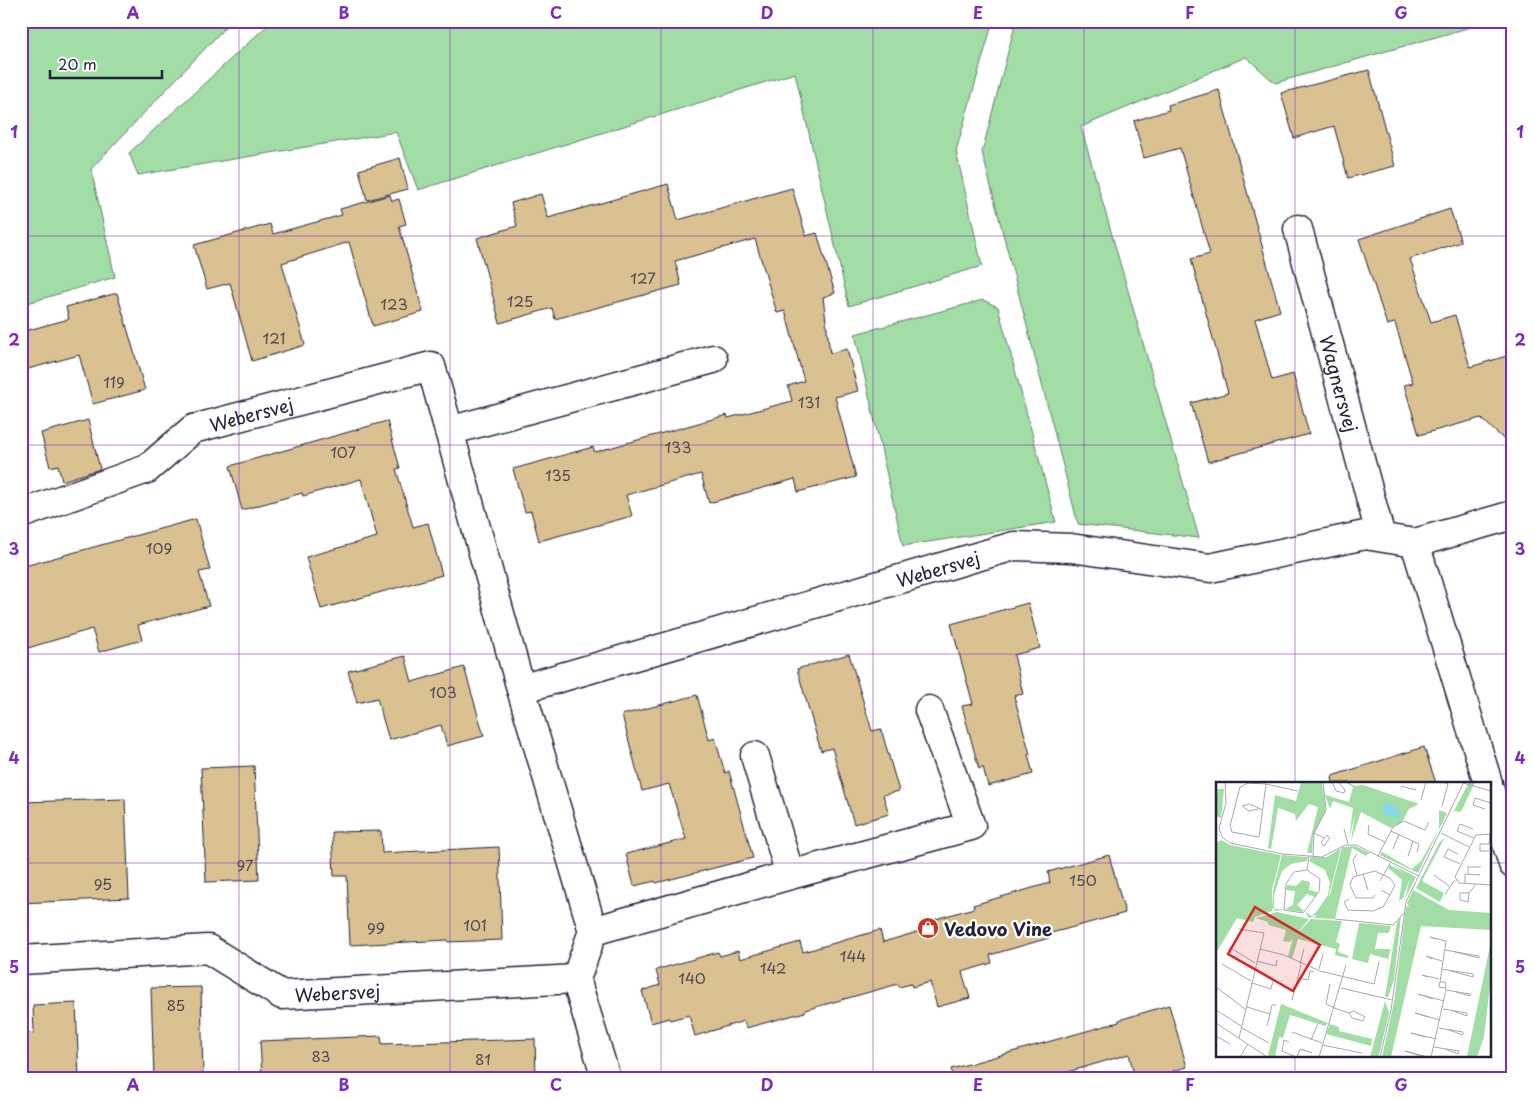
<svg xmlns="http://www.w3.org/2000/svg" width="1534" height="1099" viewBox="0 0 1534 1099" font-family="'Playpen Sans',sans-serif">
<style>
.green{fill:#a1dda4;stroke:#628070}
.building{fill:#dac191;stroke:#22223b}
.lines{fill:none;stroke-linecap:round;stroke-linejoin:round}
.minor-casing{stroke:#22223b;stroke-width:31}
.minor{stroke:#fff;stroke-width:28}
.grid{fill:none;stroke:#7b2cbf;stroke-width:1;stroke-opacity:0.55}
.labels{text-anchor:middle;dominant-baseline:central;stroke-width:4.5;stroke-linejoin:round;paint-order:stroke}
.number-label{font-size:15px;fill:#504a50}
.street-label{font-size:18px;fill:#22223b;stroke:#fff}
.poi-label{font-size:18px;font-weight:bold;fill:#22223b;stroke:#fff;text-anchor:start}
.inset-road{fill:none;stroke:#a7a7b1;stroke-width:1}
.view{fill:#d62828;fill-opacity:0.15;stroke:#d62828;stroke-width:2.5}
.inset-edge{fill:none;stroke:#22223b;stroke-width:2.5}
.neatline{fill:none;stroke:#7b2cbf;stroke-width:2}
.grid-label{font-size:16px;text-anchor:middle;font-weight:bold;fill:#7b2cbf}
</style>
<rect width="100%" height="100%" fill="#fff"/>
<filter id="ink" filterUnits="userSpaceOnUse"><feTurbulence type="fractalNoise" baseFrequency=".02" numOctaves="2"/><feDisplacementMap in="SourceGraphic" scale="10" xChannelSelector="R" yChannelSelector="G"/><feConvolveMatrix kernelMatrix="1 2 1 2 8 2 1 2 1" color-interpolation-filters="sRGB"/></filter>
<g filter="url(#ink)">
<path class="green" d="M21 21H231L91 169 115 277 21 305Z
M272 21H993L956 151 982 266 849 306 795 73 418 190 396 132 138 175 129 153Z
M1016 21H1492L1275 83 1246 57 1081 127 1199 538 1078 524 982 152Z
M983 300 998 307 1056 522 903 546 855 334Z"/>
<path class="building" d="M1369 70 1395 166 1348 178 1334 126 1294 138 1281 93Z
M1219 90 1280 311 1255 319 1272 380 1293 374 1309 434 1208 462 1191 403 1228 393 1191 259 1210 254 1180 148 1144 158 1134 121 1169 110 1168 105Z
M400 158 408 189 367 200 359 170Z
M668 184 678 220 792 188 806 236 817 233 835 293 823 297 830 353 847 349 858 391 835 397 856 477 798 492 795 479 709 503 701 474 626 495 632 516 539 541 531 511 525 512 513 469 593 447 595 452 727 415 728 418 792 401 788 386 804 381 785 311 777 313 755 239 675 261 681 285 555 319 552 308 500 323 477 238 517 226 511 203 541 194 548 218Z
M390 195 392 201 399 199 406 224 399 226 423 312 373 326 349 242 282 263 305 345 252 361 230 283 207 289 194 245 270 224 273 234 342 215 340 209Z
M1450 209 1461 242 1410 259 1431 322 1455 315 1470 367 1513 354V448L1481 418 1419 435 1404 385 1413 383 1395 323 1387 325 1359 239Z
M117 293 145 390 93 404 79 355 21 371V332L69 319 66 307Z
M88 420 100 469 62 481 58 465 50 467 41 433Z
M387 421 400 468 396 469 413 527 428 523 442 575 321 609 306 557 377 537 361 479 303 496 302 493 242 510 230 466Z
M196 519 210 570 199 572 209 606 138 625 142 640 99 652 92 629 21 650V567Z
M1028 603 1040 648 1014 655 1023 694 1014 696 1030 754H1028L1033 774 988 786 983 767 979 769 962 706 973 704 951 624Z
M849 654 872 731 881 729 899 791 883 795 889 814 854 824 832 748 821 751 797 669Z
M405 656 412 682 464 667 484 736 447 746 441 725 389 740 377 698 357 703 348 671Z
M697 695 709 740 715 738 725 773 729 771 753 858 656 883 655 881 634 886 626 854 686 839 669 784 642 791 622 715Z
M1424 747 1436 783H1333L1332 776Z
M254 766 259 880 206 882 201 768Z
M125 799 129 898 21 903V802Z
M381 831 382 853 499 847 502 940 448 942V940L350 945 347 876H334L332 832Z
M1109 855 1125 913 1048 934 1049 938 990 955 992 963 962 972 970 998 937 1007 930 982 912 987 911 984 899 987 898 984 805 1010V1012L746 1028 744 1021 695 1036 689 1015 670 1020 669 1018 651 1023 642 991 660 985 656 970 718 952 720 956 738 951 740 959 800 942 803 952 880 930 883 942 928 929 929 921 974 908 973 905 1050 883 1048 872Z
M201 987 203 1078H154L151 988Z
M76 1003 79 1078H21V1034L34 1033 33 1005Z
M1169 1005 1187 1067 1173 1071 1175 1078H1135L1129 1054 1048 1078H953L951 1069 1119 1022V1020Z
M381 1036 382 1044 535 1039 536 1078H262L260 1041Z"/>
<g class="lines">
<g class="minor-casing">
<g id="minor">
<path id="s1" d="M1298 229 1381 537"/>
<path d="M449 431 713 359"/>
<path id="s2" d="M21 514 147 469 193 429 431 366 521 689 593 931 576 979 606 1078"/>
<path d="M1415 543 1488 783"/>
<path id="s3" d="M521 689 1014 546 1071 548 1210 568 1365 535 1415 543 1513 515"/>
<path d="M755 756 790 875"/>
<path d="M1490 791 1513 864"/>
<path d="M593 931 790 875 971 826 929 710"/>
<path id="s4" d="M21 960 208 949 282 995 576 979"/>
</g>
</g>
<use href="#minor" class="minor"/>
</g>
</g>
<path class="grid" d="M239 21V1078M450 21V1078M661 21V1078M873 21V1078M1084 21V1078M1295 21V783M21 236H1513M21 445H1513M21 654H1513M21 863H1218M1490 863H1513M1295 1055V1078"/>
<defs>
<g id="shop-disc" transform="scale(1.125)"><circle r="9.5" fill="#c8321e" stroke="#fff"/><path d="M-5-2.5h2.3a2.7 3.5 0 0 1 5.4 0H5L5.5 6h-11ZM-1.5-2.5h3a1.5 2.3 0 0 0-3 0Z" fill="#fff"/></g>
</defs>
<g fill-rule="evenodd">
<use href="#shop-disc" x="928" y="928"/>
</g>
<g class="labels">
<g class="number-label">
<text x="643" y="277">127</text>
<text x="520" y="300">125</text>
<text x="394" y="303">123</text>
<text x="274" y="337">121</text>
<text x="114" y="381">119</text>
<text x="809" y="401">131</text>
<text x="678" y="446">133</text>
<text x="343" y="451">107</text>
<text x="558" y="474">135</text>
<text x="159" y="547">109</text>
<text x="443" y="691">103</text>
<text x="245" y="864">97</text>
<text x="1083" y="879">150</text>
<text x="103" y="883">95</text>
<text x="475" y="924">101</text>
<text x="376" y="927">99</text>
<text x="853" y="955">144</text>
<text x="773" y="967">142</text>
<text x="692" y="977">140</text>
<text x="176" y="1004">85</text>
<text x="321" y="1055">83</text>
<text x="483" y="1058">81</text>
</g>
<g class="street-label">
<text stroke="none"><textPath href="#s1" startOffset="160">Wagnersvej</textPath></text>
<text stroke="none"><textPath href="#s2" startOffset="255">Webersvej</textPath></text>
<text stroke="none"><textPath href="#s3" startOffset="434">Webersvej</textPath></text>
<text stroke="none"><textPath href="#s4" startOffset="330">Webersvej</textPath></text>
</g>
<g class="poi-label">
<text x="944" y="928">Vedovo Vine</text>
</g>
</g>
<g transform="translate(1216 782)">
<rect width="275" height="275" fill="#fff"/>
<path d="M85 0H106L110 29 97 54 96 71H91L102 25 93 22 80 39 79 32 62 26 55 67 52 66 59 13 80 19ZM126 0H132L139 4 147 3 203 22 193 27 186 40 175 46 145 30 135 59 139 32 133 58 137 26 117 19 114 27 109 13 133 20 137 5 129 0 124 2ZM253 0H259L245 30 238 29ZM0 7H8L5 36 0 34ZM223 28 231 31 202 91 164 73 166 70 196 87 205 79 223 47ZM229 55 206 99 228 111 224 120 200 106 223 61ZM5 58 14 63 65 73 56 107V129L39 135 37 140 21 136 0 171V61ZM139 64 154 71 150 74 136 66 119 137 98 136 114 113 126 65ZM125 66 112 117 100 133 93 136 89 130 96 134 101 129 112 113 114 101 109 88 93 79 95 75H111ZM66 73 92 75 91 79 75 82 66 89 58 113V127H67L60 129 56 126 57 109ZM175 82 200 95 181 132 189 116 194 96 187 116 183 119 186 98 172 86 174 83 188 91ZM86 98 94 100 93 108 102 110 99 115 91 112 81 123 88 129 85 130 69 127 77 123 79 109 70 108 71 103 80 104ZM197 108 233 128 275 131V148L205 144 175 275H166L178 220 190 124 193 125 191 121ZM61 130 93 137 74 160 67 159 70 148 52 143V140L40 136ZM185 134 178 198 172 215H169L181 140ZM95 137 126 139 120 160 124 162 122 170 133 174 131 176 119 173 120 167 82 157 76 177 72 174 77 156ZM143 141 175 144 173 151H162L159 167H174L179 144 167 203 172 177 154 172 152 181 136 177ZM275 159V195L268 255 261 275H251ZM169 219 173 231 164 269 162 275H154ZM65 222 112 241 109 244 74 233 67 256 63 255 59 275H54L52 273ZM114 242 123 245V249L156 257 155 264 110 252Z" fill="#a1dda4"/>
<path d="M173 20 183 28 184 35H173L167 30V23Z" fill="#88d6e7"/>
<path class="inset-road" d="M9 0 10 21 3 46 6 55 14 61 67 72 106 75 129 63H140L203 94M116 0 120 9 128 11 129 8 122 0M247 1 275 9M50 2 32 1 24 5 14 44 16 50 43 55 50 2 82 9M185 4 200 8M205 18 210 0M226 24 232 2 227 0M42 27 33 29 26 24 34 22 47 28M269 27 257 23 259 16 275 21M153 43 152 52 169 60M128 47 132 62M257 47 244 42 241 49 258 56M175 49 203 62 201 70M98 51 108 56 105 61 108 64 114 56 111 53 108 56M225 51 253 65M275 52 260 53 239 95 243 101 275 103M177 67 183 52M273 69H264V62H273L274 51M242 72 232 67 228 75 244 82M97 74 98 51 110 28 107 0M162 74 177 45 188 39 209 48 213 40M192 74 197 59M91 88 104 97 103 110 87 131 68 128 70 102 78 90 91 88 93 74M147 92 152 108M252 92V85H265M218 93 233 104M141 94 137 78 141 72M164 99 175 80M249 101V92L264 93M253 111 252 120 244 118V111H253L260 102M229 112 239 98M159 113 157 116H140L134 103 137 95 159 89 174 96 179 103 174 113 165 108M133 117 128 120 132 128 157 129 167 125 174 113M119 137 177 143 188 131M220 157 214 155 230 159 224 200M13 165 39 181M44 167 68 173 104 189 158 202 163 180M229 168 263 174V176L239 170M216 177 210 174 226 179M41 179 60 184 61 178M6 182 35 199M84 182 88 167M103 187 107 172M225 187 257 192V195L235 189M212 195 206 193 223 197M82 196 92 198 94 189 98 190M36 201 55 207 57 199M114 202 110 222 119 226M0 205 29 227M125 206 176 218M230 208 254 212V214L240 210M217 217 202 212 228 219M76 218 85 183M31 225 54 232M118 226 133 231 136 236 147 239 149 235 138 229 133 231M227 227 251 231V234L237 229M0 228 25 244M213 235 199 231 224 238M0 241 51 275M51 244 56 223H60M26 246 53 261M223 246 247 250V253L233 248M76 250 106 261M0 254 14 262M210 255 195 251 220 257M23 256 48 151 23 147M95 258 102 242M73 260 68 258 66 269 80 275M106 263 146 271M218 265 243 269 242 272 229 267M205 274 189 269 212 275M24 275 32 262M81 275 84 267 96 271M103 275 130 183M164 275 175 228 190 120 248 0M215 275 230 208 229 200H224L223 205 229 206"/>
<path class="view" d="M39 125 104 163 77 209 12 172Z"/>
<rect width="275" height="275" class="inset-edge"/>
</g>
<rect width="1534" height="1099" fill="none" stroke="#fff" stroke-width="55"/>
<path d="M50 70v8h112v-8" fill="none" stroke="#22223b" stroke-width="2.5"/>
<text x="58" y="70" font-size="15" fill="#22223b" stroke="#ffffff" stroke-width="4" paint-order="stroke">20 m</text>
<rect x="28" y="28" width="1478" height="1044" class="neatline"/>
<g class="grid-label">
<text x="133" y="19">A</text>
<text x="344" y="19">B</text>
<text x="556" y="19">C</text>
<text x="767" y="19">D</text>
<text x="978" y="19">E</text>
<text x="1190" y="19">F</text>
<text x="1401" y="19">G</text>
<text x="14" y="138">1</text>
<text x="1520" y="138">1</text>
<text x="14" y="346">2</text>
<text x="1520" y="346">2</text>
<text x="14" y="555">3</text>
<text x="1520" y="555">3</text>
<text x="14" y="764">4</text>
<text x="1520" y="764">4</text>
<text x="14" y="973">5</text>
<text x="1520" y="973">5</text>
<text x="133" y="1091">A</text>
<text x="344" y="1091">B</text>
<text x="556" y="1091">C</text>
<text x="767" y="1091">D</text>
<text x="978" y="1091">E</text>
<text x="1190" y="1091">F</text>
<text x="1401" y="1091">G</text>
</g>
</svg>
